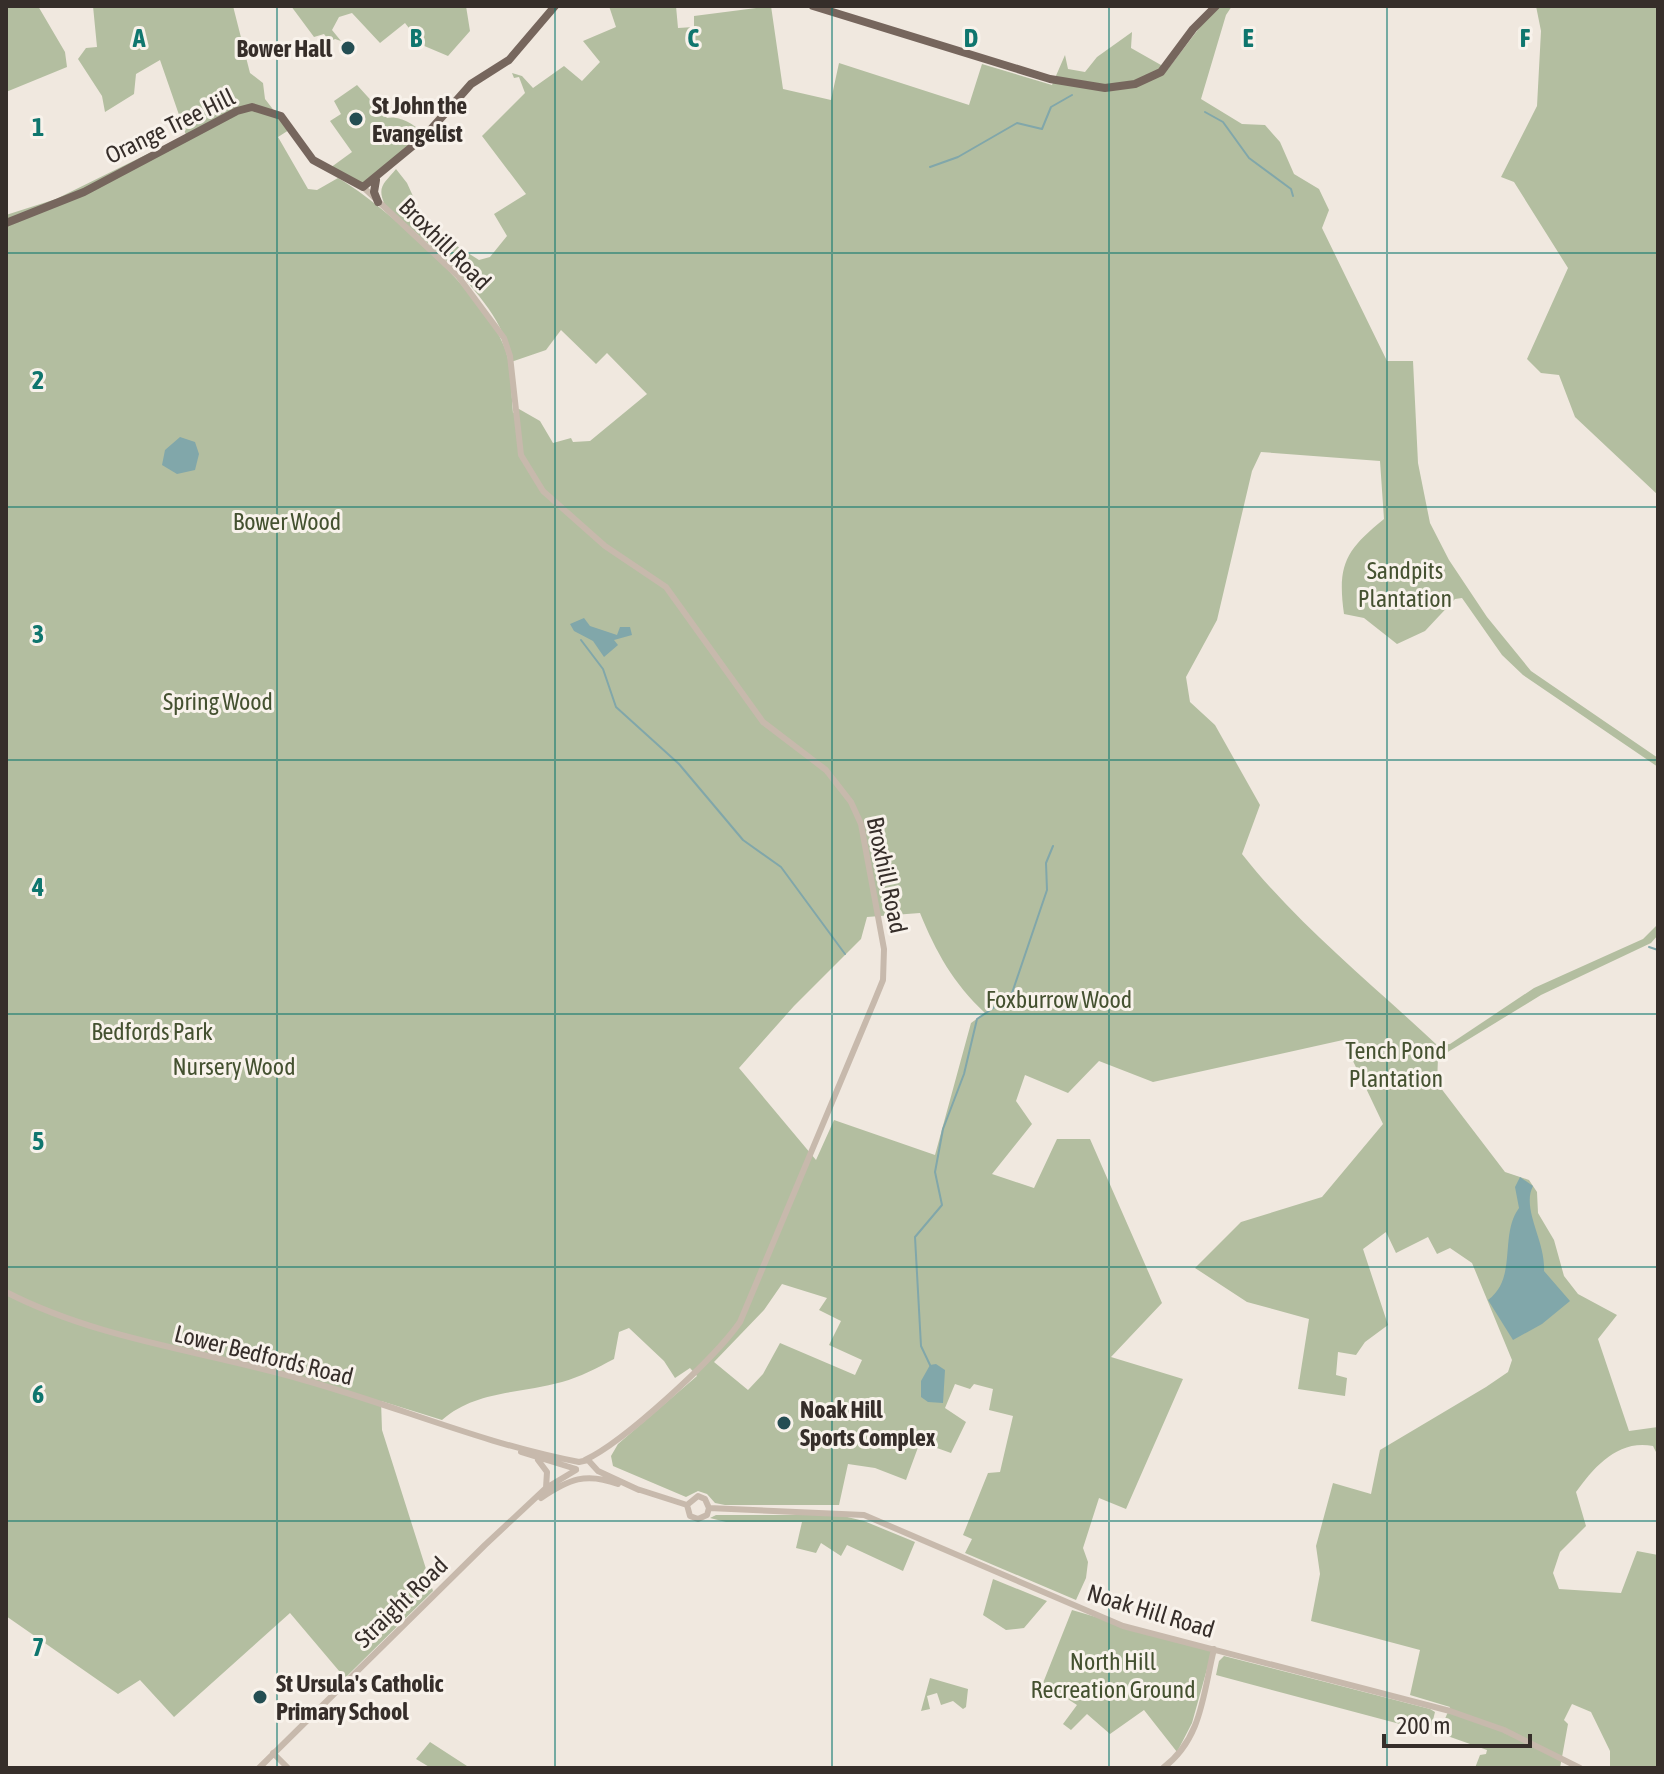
<svg xmlns="http://www.w3.org/2000/svg" width="1664" height="1774" viewBox="0 0 1664 1774" font-family="'Asap Condensed',sans-serif">
<style>
.green{fill:#b3bea0;fill-rule:evenodd}
.water{fill:#81a7aa}
.lines{fill:none;stroke-linecap:round;stroke-linejoin:round}
.stream{stroke:#81a7aa;stroke-width:2}
.minor{stroke:#c7b9ac;stroke-width:6}
.major{stroke:#76665d;stroke-width:8}
.grid{fill:none;stroke:#0f766e;stroke-width:2;stroke-opacity:0.55}
.poi-dot{fill:#244e53;stroke:#f8f2eb;stroke-width:3}
.labels{text-anchor:middle;dominant-baseline:central;stroke-width:6;stroke-linejoin:round;paint-order:stroke}
.poi-label{font-size:24px;font-weight:bold;fill:#362e2a;stroke:#f8f2eb;text-anchor:start}
.street-label{font-size:24px;fill:#362e2a;stroke:#f8f2eb}
.park-label{font-size:24px;fill:#445130;stroke:#f8f2eb}
.grid-label{font-size:26px;text-anchor:middle;font-weight:bold;fill:#0f766e;stroke:#f8f2eb;stroke-width:6;stroke-linejoin:round;paint-order:stroke}
</style>
<rect width="100%" height="100%" fill="#f0e8df"/>
<path class="green" d="M6 6H38L65 52 67 67 6 92Z
M93 6H233L250 73 263 83 265 99 289 130 278 137 308 189 317 190 338 178C385 205 484 295 504 346 512 365 511 392 513 413L519 409 540 421 553 443 571 438 573 442 590 441 647 394 607 353 596 364 561 330 546 350 511 362C504 301 427 245 385 205 376 186 385 183 396 169L407 183 427 227 479 260 490 257 507 236 494 214 526 194 482 136 525 93 519 77 514 78 512 73 522 76 533 88 564 66 582 81 600 62 583 41 616 27 609 6H676L678 28 694 27V16L771 6 783 89 831 100 839 63 969 105 982 64 1052 85 1065 55 1068 69 1085 72 1097 57 1132 32 1131 48 1168 69 1216 6H1232L1226 15 1201 99 1242 124 1265 125 1280 142 1294 174 1319 189 1329 210 1322 228 1387 361H1413L1418 463 1430 523 1449 560 1487 617 1531 671 1658 758V767L1523 675 1502 655 1462 598 1455 599 1425 631 1397 644 1364 618 1344 614C1337 564 1346 550 1384 519L1380 461 1261 452 1252 471 1217 620 1186 677 1190 702 1215 725 1260 805 1242 854C1298 925 1371 983 1437 1045L1450 1044 1534 988 1643 939 1658 924V935L1651 943 1541 995 1438 1058 1437 1083 1505 1172 1529 1180 1537 1192 1538 1213 1554 1240 1564 1276 1578 1294 1617 1315 1598 1339 1629 1431 1658 1427V1456L1653 1446C1618 1439 1594 1467 1576 1492L1586 1526 1560 1552 1553 1573 1559 1589 1621 1593 1637 1551 1658 1555V1768H1610V1751L1591 1712 1572 1704 1564 1720 1568 1724 1560 1768H1475L1480 1755 1486 1754 1487 1750 1439 1733 1450 1707 1410 1695 1420 1650 1311 1621 1320 1574 1316 1546 1333 1483 1371 1494 1380 1450 1486 1387 1508 1372 1512 1360 1472 1263 1450 1248 1437 1254 1428 1237 1396 1253 1386 1232 1363 1249 1388 1325 1365 1342 1356 1355 1338 1352 1336 1375 1347 1378 1345 1396 1298 1389 1309 1319 1247 1302 1195 1268 1241 1222 1322 1197 1383 1124 1343 1040 1153 1082 1099 1061 1068 1093 1025 1075 1016 1101 1032 1124 992 1174 1034 1188 1057 1139H1090L1162 1303 1111 1357 1183 1379 1126 1509 1099 1498 1083 1548 1088 1562 1086 1578 1076 1600 965 1553 972 1539 963 1535 988 1473 1000 1472 1013 1416 989 1410 993 1389 974 1384 970 1389 955 1384 945 1408 966 1422 951 1453 920 1442 906 1480 875 1468 848 1464 839 1505H725L715 1503 707 1494 698 1491 686 1497 613 1466 611 1456 618 1444 697 1376 690 1368 675 1378 664 1361 629 1328 619 1332 614 1359C597 1368 580 1377 562 1382 520 1394 476 1390 442 1420L381 1401 382 1430 433 1591 345 1678 290 1613 174 1717 140 1680 118 1694 6 1616V215L56 199 186 135 160 60 136 74 134 94 105 112 102 96 78 59 86 48 97 47ZM920 913C936 952 953 983 985 1013L971 1023 935 1155 834 1120 816 1160 739 1068 794 1006 861 939 867 917ZM782 1284 827 1298 819 1310 841 1321 829 1345 862 1360 855 1375 780 1343 763 1374 748 1390 714 1362 764 1310Z
M291 6H466L470 31 448 56 422 45 405 23 380 43 352 13 339 17 332 30 341 41 335 39 330 42 324 34 314 37Z
M1536 6H1658V495L1575 417 1559 375 1541 373 1527 359 1568 268 1514 182 1501 177 1537 106 1541 31Z
M357 85 387 118C398 115 418 125 423 135L364 187 330 168 352 152 330 121 341 114 334 101Z
M716 1515H839L864 1521 915 1542 903 1571 847 1545 841 1556 821 1543 816 1553 796 1548 802 1522H726L710 1518Z
M993 1579 1047 1601 1024 1628 1006 1630 983 1615Z
M1072 1610 1212 1651 1192 1723 1177 1752 1144 1710 1110 1734 1087 1714 1071 1730 1063 1724 1077 1705 1043 1683Z
M1224 1656 1430 1709 1435 1712 1430 1732 1216 1675 1219 1661Z
M930 1678 968 1689 966 1707 963 1709 953 1701 941 1705 937 1693 927 1696 930 1709 921 1711Z
M430 1742 467 1766V1768H431L416 1759Z"/>
<path class="water" d="M180 437 195 442 199 454 195 470 177 474 162 465 165 450Z
M584 618 590 626 617 635 620 627H630L632 635 614 640 618 645 604 657 593 641 574 631 570 624Z
M1520 1177 1533 1186C1521 1209 1546 1241 1544 1271L1570 1301 1542 1324 1513 1340 1488 1300C1518 1278 1499 1235 1519 1208L1515 1187Z
M936 1364 945 1370 943 1403 928 1402 921 1397V1381L930 1365Z"/>
<g class="lines">
<path class="stream" d="M1205 112 1223 122 1249 158 1291 189 1293 196
M930 167 958 157 1017 123 1042 129 1051 107 1072 95
M581 640 603 669 616 707 679 764 743 840 781 867 845 954
M1649 947 1658 950
M930 1365 921 1346 915 1237 942 1205 935 1172 943 1129 964 1074 977 1019 1011 996 1047 890 1046 863 1053 846"/>
<path class="minor" d="M363 187 458 276 504 338 510 356 521 455 543 491 605 546 666 587 763 722 826 770 851 802 861 824 884 949 883 980 874 1002 740 1322C715 1358 624 1442 585 1460
M6 1292C99 1340 205 1351 304 1380 397 1406 484 1444 579 1462L588 1460 598 1471 639 1490
M521 1452 576 1469
M538 1460 547 1472 546 1488
M637 1489 687 1505
M541 1498C569 1479 586 1472 618 1484
M687 1505 690 1516 698 1519 707 1515 709 1508
M687 1505 698 1496 705 1499 709 1508
M709 1508 864 1515 1123 1626 1450 1711 1504 1730 1580 1768
M273 1753 288 1768
M259 1768 485 1545 546 1488 576 1470
M1163 1768C1202 1739 1203 1694 1214 1649"/>
<path class="major" d="M813 6 1050 79 1105 88 1135 84 1161 72 1193 29 1216 6
M376 180 374 192 378 202
M6 223 84 192 237 111 252 107 281 116 313 160 363 187 425 136 471 84 509 60 555 6"/>
</g>
<path class="grid" d="M277 6V1768M555 6V1768M832 6V1768M1109 6V1768M1387 6V1768M6 253H1658M6 507H1658M6 760H1658M6 1014H1658M6 1267H1658M6 1521H1658"/>
<g class="poi-dot">
<circle cx="348" cy="48" r="8"/>
<circle cx="356" cy="119" r="8"/>
<circle cx="784" cy="1423" r="8"/>
<circle cx="260" cy="1697" r="8"/>
</g>
<g class="labels">
<g class="poi-label">
<text x="332" y="48" text-anchor="end">Bower Hall</text>
<text x="372" y="105">St John the<tspan x="372" dy="28">Evangelist</tspan></text>
<text x="800" y="1409">Noak Hill<tspan x="800" dy="28">Sports Complex</tspan></text>
<text x="276" y="1683">St Ursula's Catholic<tspan x="276" dy="28">Primary School</tspan></text>
</g>
<g class="street-label">
<text transform="translate(170 126) rotate(-26)">Orange Tree Hill</text>
<text transform="translate(445 244) rotate(45)">Broxhill Road</text>
<text transform="translate(887 875) rotate(78)">Broxhill Road</text>
<text transform="translate(264 1355) rotate(14)">Lower Bedfords Road</text>
<text transform="translate(401 1602) rotate(-44)">Straight Road</text>
<text transform="translate(1151 1611) rotate(17)">Noak Hill Road</text>
</g>
<g class="park-label">
<text x="287" y="521">Bower Wood</text>
<text x="1405" y="570">Sandpits<tspan x="1405" dy="28">Plantation</tspan></text>
<text x="218" y="701">Spring Wood</text>
<text x="1059" y="999">Foxburrow Wood</text>
<text x="152" y="1031">Bedfords Park</text>
<text x="1396" y="1050">Tench Pond<tspan x="1396" dy="28">Plantation</tspan></text>
<text x="234" y="1066">Nursery Wood</text>
<text x="1113" y="1661">North Hill<tspan x="1113" dy="28">Recreation Ground</tspan></text>
</g>
</g>
<g class="grid-label">
<text x="139" y="47">A</text>
<text x="416" y="47">B</text>
<text x="693" y="47">C</text>
<text x="971" y="47">D</text>
<text x="1248" y="47">E</text>
<text x="1525" y="47">F</text>
<text x="38" y="136">1</text>
<text x="38" y="389">2</text>
<text x="38" y="643">3</text>
<text x="38" y="896">4</text>
<text x="38" y="1150">5</text>
<text x="38" y="1403">6</text>
<text x="38" y="1656">7</text>
</g>
<rect width="1664" height="1774" fill="none" stroke="#362e2a" stroke-width="16"/>
<path d="M1384 1734v12h146v-12" fill="none" stroke="#362e2a" stroke-width="4"/>
<text x="1396" y="1734" font-size="24" fill="#362e2a" stroke="#f8f2eb" stroke-width="6" paint-order="stroke">200 m</text>
</svg>
